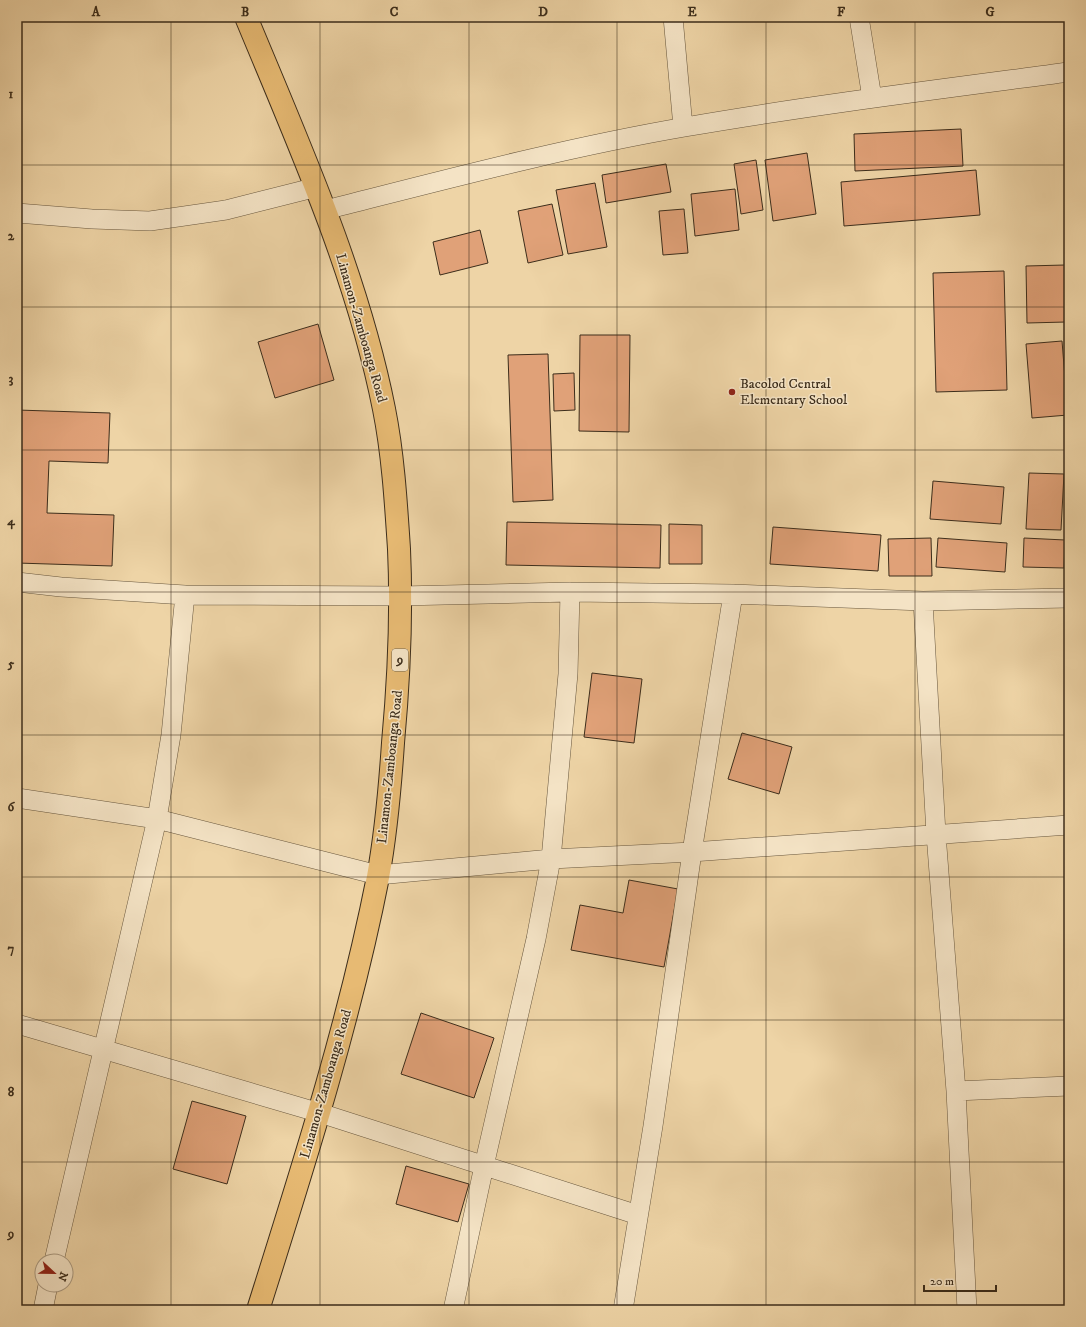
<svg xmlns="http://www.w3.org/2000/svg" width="1086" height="1327" viewBox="0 0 1086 1327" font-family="'IM FELL DW Pica',serif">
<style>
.building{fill:#e0a178;stroke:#3c2d1b}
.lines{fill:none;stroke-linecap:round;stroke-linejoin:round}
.street-casing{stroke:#68573e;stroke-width:20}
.highway-casing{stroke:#3c2d1b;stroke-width:24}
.street{stroke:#f4e3c5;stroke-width:19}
.highway{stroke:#e7ba73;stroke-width:22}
.grid{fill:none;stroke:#3c2d1b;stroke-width:1;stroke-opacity:0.55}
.poi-dot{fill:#8f2418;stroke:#f4e3c5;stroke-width:1.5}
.labels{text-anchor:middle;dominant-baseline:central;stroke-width:3;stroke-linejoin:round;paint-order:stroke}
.shield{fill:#f4e3c5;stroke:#73644e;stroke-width:1}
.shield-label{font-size:13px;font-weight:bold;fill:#3c2d1b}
.street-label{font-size:14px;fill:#3c2d1b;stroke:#f4e3c5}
.poi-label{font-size:14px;fill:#3c2d1b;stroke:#f4e3c5;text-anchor:start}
.neatline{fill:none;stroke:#3c2d1b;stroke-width:1.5}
.grid-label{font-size:13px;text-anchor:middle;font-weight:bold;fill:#3c2d1b}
</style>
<rect width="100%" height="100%" fill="#eed4a6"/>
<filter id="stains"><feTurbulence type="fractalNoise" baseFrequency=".005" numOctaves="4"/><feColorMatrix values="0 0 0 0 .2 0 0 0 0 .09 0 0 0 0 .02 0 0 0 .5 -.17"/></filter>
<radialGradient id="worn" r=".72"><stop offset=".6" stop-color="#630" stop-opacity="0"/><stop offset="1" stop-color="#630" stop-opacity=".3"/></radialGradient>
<path class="building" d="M961 129 963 166 855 171 854 134Z
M807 153 816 214 773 221 765 160Z
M756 160 763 210 741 214 734 164Z
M666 164 671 192 606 203 602 175Z
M976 170 980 215 844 226 841 182Z
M595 183 607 247 568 254 556 190Z
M735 189 739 230 695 236 691 194Z
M552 204 563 255 528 263 518 211Z
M684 209 688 253 663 255 659 211Z
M480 230 488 263 440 275 433 242Z
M1065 265 1066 322 1027 323 1026 266Z
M1004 271 1007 390 936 392 933 273Z
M318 324 334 380 275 398 258 342Z
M580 335H630L629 432 579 431Z
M1062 341 1068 415 1032 418 1026 344Z
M548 354 553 500 513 502 508 355Z
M574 373 575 410 554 411 553 374Z
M17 410 110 413 108 463 49 461 47 513 114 515 112 566 17 563Z
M1029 473 1064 474 1061 530 1026 529Z
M933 481 1004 487 1001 524 930 519Z
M507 522 661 525 660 568 506 565Z
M669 524 702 525V564H669Z
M773 527 881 535 878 571 770 564Z
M931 538 932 576H889L888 539Z
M938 538 1007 543 1005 572 936 567Z
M1024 538 1065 540 1064 568 1023 567Z
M592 673 642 679 634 743 584 737Z
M742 733 792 747 779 794 728 779Z
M629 880 678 889 664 967 571 950 580 905 623 913Z
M421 1013 494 1038 474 1098 401 1074Z
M192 1101 246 1116 227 1184 173 1169Z
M406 1166 469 1184 458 1222 396 1204Z"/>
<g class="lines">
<g class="street-casing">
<path id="street" d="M673 17 683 127
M859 17 872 98
M325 210C444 180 563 148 685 127 812 105 941 89 1069 72
M17 213 92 219 150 221 226 210 317 187
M17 582 61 587 185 595 401 596 570 592 733 594 923 601 1069 598
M923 601 936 834 956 1091 967 1310
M17 798 157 819 378 875 551 859 692 852 1069 825
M17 1024 320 1113 638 1215
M956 1091 1069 1086
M54 1261 157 819 171 735 185 595
M43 1310 48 1285
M453 1310 484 1166 536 939 551 859 568 674 570 592
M623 1310 653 1126 692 852 733 594"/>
</g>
<g class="highway-casing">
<path id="highway" d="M246 17C299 145 357 273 384 409 393 454 396 503 399 549 402 614 399 678 393 743 390 788 386 833 378 877 349 1024 303 1167 258 1310"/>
</g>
<use href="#street" class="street"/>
<use href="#highway" class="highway"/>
</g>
<path class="grid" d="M171 17V1310M320 17V1310M469 17V1310M617 17V1310M766 17V1310M915 17V1310M17 165H1069M17 307H1069M17 450H1069M17 592H1069M17 735H1069M17 877H1069M17 1020H1069M17 1162H1069"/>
<circle class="poi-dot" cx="732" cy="392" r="4"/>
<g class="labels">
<rect class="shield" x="392" y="649" width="16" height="22" rx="3"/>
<g class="shield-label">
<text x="400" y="660">9</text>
</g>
<g class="street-label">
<text transform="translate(361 328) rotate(74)">Linamon-Zamboanga Road</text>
<text transform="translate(390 767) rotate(-84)">Linamon-Zamboanga Road</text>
<text transform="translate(326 1084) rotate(-74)">Linamon-Zamboanga Road</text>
</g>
<g class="poi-label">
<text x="740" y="384">Bacolod Central<tspan x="740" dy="16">Elementary School</tspan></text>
</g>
</g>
<rect width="1086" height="1327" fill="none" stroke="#eed4a6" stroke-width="44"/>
<g transform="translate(54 1273) rotate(112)"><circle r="19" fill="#f4e3c5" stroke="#aa9a81"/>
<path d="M0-3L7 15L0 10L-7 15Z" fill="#8f2418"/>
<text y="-6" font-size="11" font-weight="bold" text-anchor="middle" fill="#3c2d1b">N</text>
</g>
<path d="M924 1285v6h72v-6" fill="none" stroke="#3c2d1b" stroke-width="2"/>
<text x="930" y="1285" font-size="12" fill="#3c2d1b" stroke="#f4e3c5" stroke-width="3" paint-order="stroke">20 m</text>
<rect x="22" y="22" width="1042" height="1283" class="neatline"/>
<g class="grid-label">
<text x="96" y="16">A</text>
<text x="245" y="16">B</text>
<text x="394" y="16">C</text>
<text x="543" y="16">D</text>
<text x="692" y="16">E</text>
<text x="841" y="16">F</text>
<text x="990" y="16">G</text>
<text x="11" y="98">1</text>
<text x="11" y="240">2</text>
<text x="11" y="383">3</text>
<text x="11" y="525">4</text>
<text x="11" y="668">5</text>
<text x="11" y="811">6</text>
<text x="11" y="953">7</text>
<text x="11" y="1096">8</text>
<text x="11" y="1238">9</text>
</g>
<rect width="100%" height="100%" filter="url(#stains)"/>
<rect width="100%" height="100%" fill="url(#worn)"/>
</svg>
